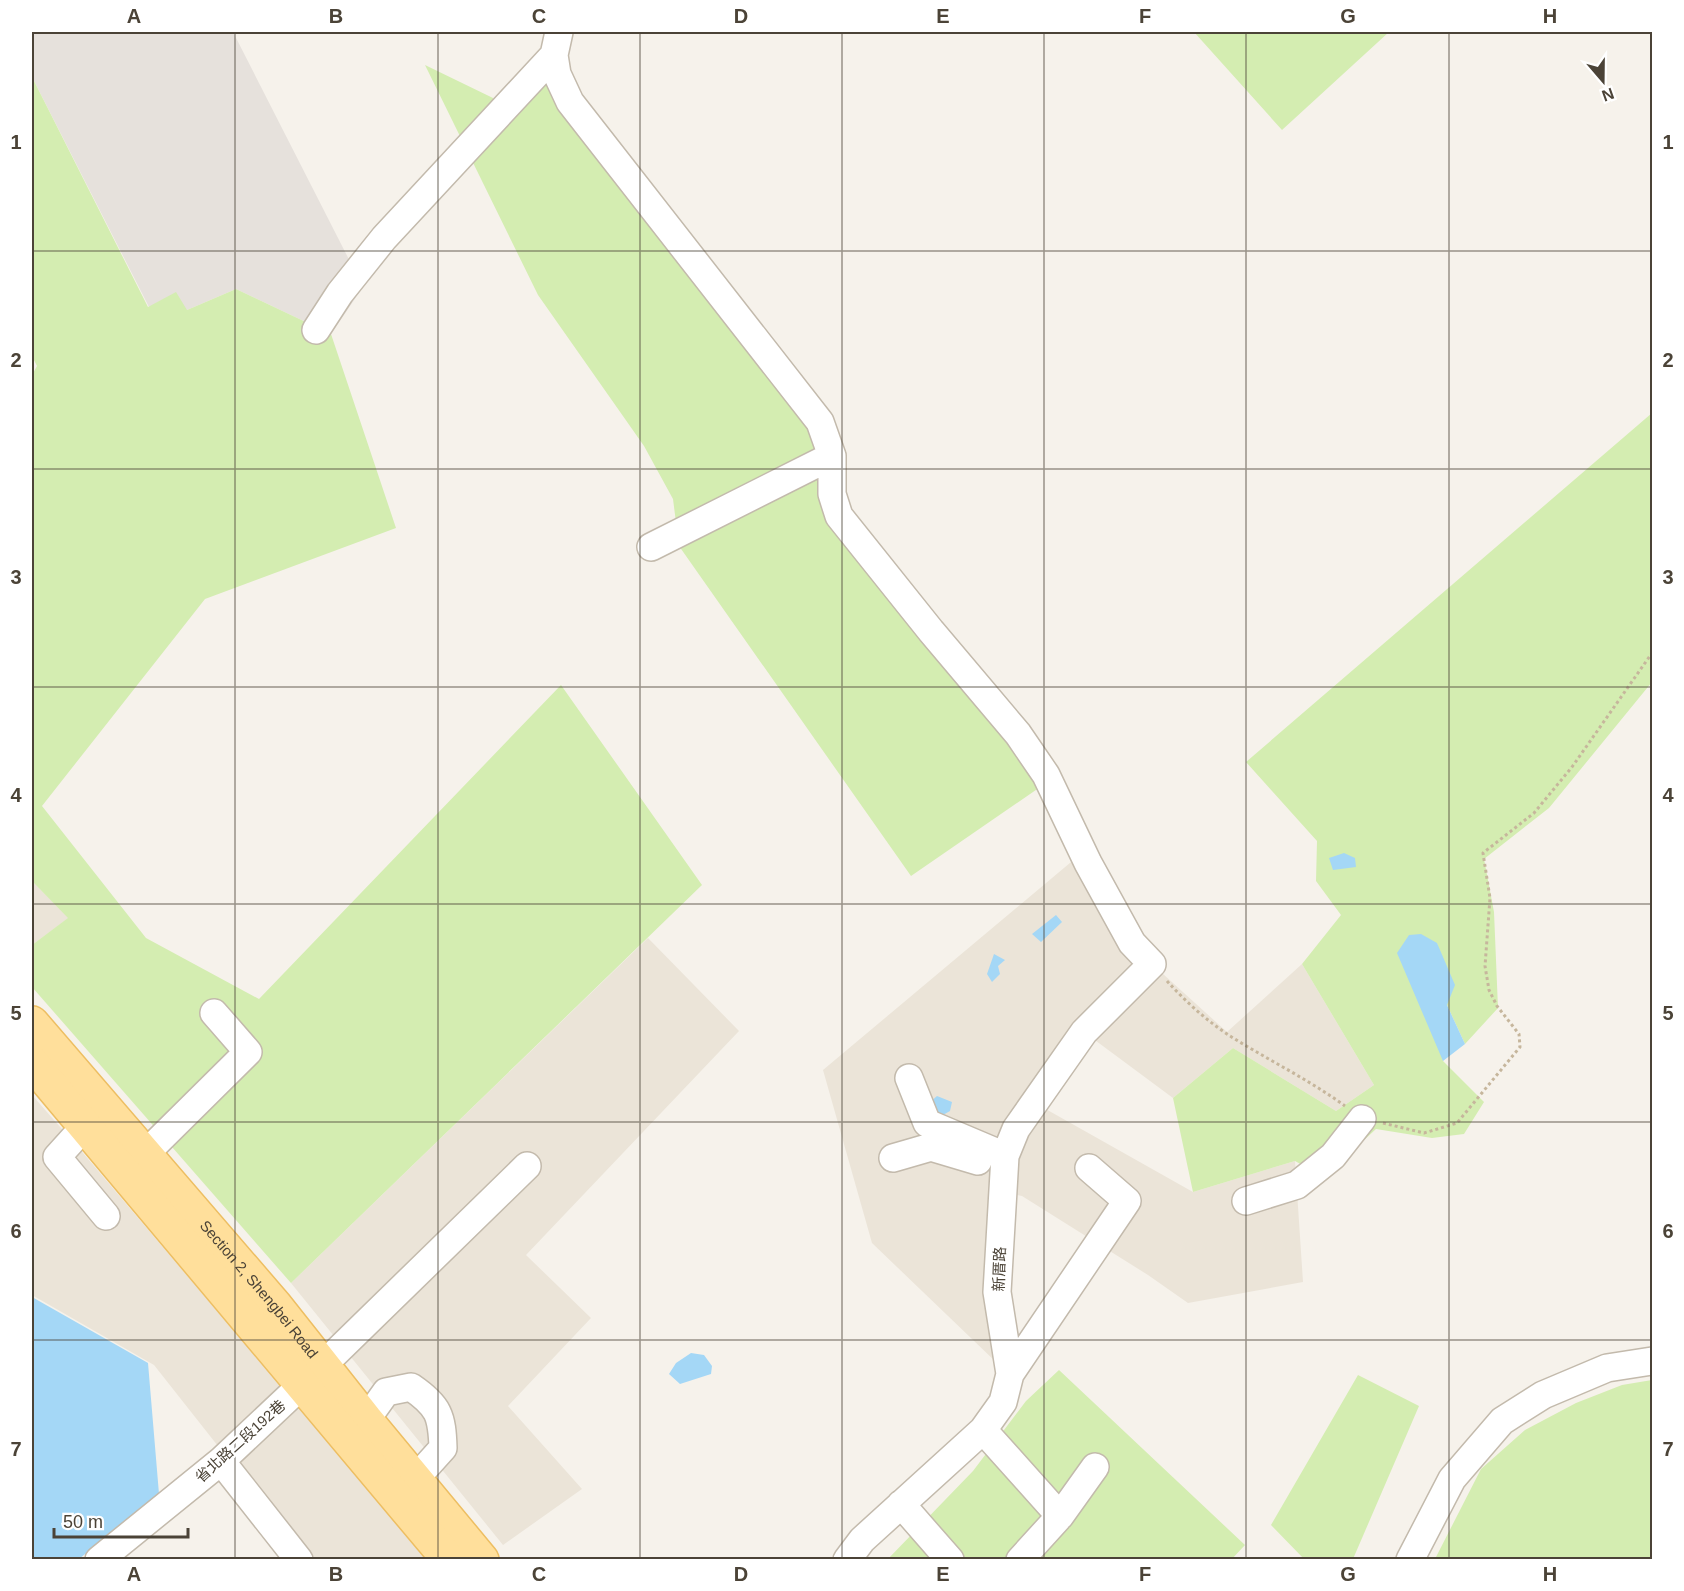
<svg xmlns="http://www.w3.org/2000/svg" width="1684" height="1591" viewBox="0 0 1684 1591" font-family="Arial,'Noto Sans TC',sans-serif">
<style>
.residential{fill:#ebe4d8}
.industrial{fill:#e6e1dc}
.green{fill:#d4edb1}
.water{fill:#a4d7f6}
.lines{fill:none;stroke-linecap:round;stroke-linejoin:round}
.minor-casing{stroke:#c3baac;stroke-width:30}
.major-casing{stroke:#edbe62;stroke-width:36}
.path{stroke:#c6b69c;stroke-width:3;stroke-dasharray:3 3;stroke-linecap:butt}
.minor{stroke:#fff;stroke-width:27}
.major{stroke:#ffdf9b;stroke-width:33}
.grid{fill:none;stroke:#4b4337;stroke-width:1.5;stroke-opacity:0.55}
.labels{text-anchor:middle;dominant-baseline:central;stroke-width:4.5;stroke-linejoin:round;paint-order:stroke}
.street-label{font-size:15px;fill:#4b4337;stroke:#fff}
.neatline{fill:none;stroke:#4b4337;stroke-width:2}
.grid-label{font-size:20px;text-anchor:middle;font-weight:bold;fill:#4b4337}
</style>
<rect width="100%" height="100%" fill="#f6f2eb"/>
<path class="residential" d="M1083 852 1152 964 1227 1032 1302 964 1374 1085 1336 1111 1233 1048 1173 1098 1084 1032 1035 1103 1193 1192 1295 1161 1303 1282 1188 1303 1148 1275 1022 1196 997 1191V1363L872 1243 823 1070Z
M32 881 69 918 32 945Z
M648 938 739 1031 526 1255 591 1318 508 1406 582 1489 503 1545 291 1283Z
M32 1095 83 1153 313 1424 425 1559H307L154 1365 32 1295Z"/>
<path class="industrial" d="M32 32H233L363 287 331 334 236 289 187 310 149 307 32 77Z"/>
<path class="green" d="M1194 32H1389L1282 130Z
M565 55 560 82 824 436 835 506 1046 783 911 876 679 546 673 499 644 446 538 295 425 65 493 98 498 120Z
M32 77 148 307 176 292 187 310 236 289 331 334 396 528 205 599 42 806 146 938 259 999 561 685 702 885 291 1283 32 987V945L68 918 32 881V375L37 366 32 356Z
M1652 413V682L1549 808 1484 859 1494 912 1498 1008 1465 1044 1447 1005 1437 943 1443 1061 1484 1102 1464 1134 1432 1138 1376 1129 1324 1177 1295 1161 1193 1192 1173 1098 1233 1048 1336 1111 1374 1085 1302 964 1341 915 1316 881 1317 841 1246 762Z
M1059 1370 1245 1545 1231 1560H887L973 1471 1026 1401Z
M1358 1375 1419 1406 1353 1559H1304L1271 1525Z
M1652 1380V1559H1435L1481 1469 1525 1430 1576 1403 1622 1385Z"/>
<path class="water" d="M1344 853 1355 858 1356 867 1333 870 1329 858Z
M1056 915 1062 922 1041 942 1032 934Z
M1421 934 1437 943 1455 985 1447 1005 1465 1044 1443 1061 1397 953 1409 935Z
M994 954 1005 960 998 966 1000 974 992 982 987 974Z
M937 1096 952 1102 950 1111 941 1116 928 1104Z
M32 1297 148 1363 159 1494 79 1559H32Z
M691 1353 704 1355 712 1366 711 1374 680 1384 669 1374 676 1363Z"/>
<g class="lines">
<g class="minor-casing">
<path id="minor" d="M554 55 557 74 570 102 820 422 832 456V494L839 516 931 631 1018 734 1046 775 1088 863 1132 943 1152 964 1084 1032 1016 1129 1005 1156 997 1292 1010 1374 1003 1402 983 1430 862 1540 847 1560
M316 330 340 293 384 238 554 55 559 32
M651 547 832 456
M909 1078 927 1123 1005 1156
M85 1126 57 1157 106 1216
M145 1154 248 1052 214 1013
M893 1158 931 1147 978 1161
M1246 1201 1297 1185 1333 1156 1362 1119
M1010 1374 1127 1201 1089 1168
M366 1420 386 1392 411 1387C439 1406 442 1416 443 1448L416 1478
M983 1430 1060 1516 1020 1560
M221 1461 299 1560
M901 1504 950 1560
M1060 1516 1095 1467
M99 1560 221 1461 323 1365 527 1166
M1410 1560 1452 1479 1502 1421 1543 1395 1607 1368 1652 1361"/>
</g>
<g class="major-casing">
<g id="major">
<path id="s1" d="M32 1023 275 1305 366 1420 482 1560"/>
<path d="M32 1063 449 1560"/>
</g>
</g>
<path class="path" d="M1167 981C1185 1001 1207 1021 1230 1036 1268 1060 1308 1079 1345 1106
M1383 1123 1424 1133 1457 1123 1520 1047 1519 1034 1497 1006 1489 990 1485 966 1490 898 1483 853 1534 813 1572 767 1652 653"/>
<use href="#minor" class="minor"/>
<use href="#major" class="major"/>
</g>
<path class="grid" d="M235 32V1560M438 32V1560M640 32V1560M842 32V1560M1044 32V1560M1246 32V1560M1449 32V1560M32 251H1652M32 469H1652M32 687H1652M32 904H1652M32 1122H1652M32 1340H1652"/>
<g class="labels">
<g class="street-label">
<text transform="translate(999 1269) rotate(-88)">新厝路</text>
<text stroke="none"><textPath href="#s1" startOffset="350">Section 2, Shengbei Road</textPath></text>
<text transform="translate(240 1441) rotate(-42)">省北路二段192巷</text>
</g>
</g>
<rect width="1684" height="1591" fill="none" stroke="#ffffff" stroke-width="66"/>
<g transform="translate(1603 81) rotate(160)" stroke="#ffffff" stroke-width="4.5" paint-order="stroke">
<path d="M0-4.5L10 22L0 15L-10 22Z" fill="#4b4337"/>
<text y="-9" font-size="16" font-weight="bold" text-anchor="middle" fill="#4b4337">N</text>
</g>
<path d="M54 1528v9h134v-9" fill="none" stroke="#4b4337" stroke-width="3"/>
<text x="63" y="1528" font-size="18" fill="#4b4337" stroke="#ffffff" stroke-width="4.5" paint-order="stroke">50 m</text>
<rect x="33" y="33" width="1618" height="1525" class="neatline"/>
<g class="grid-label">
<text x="134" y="23">A</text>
<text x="336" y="23">B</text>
<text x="539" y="23">C</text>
<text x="741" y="23">D</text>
<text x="943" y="23">E</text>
<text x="1145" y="23">F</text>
<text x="1348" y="23">G</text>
<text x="1550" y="23">H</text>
<text x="16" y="149">1</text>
<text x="1668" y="149">1</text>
<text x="16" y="367">2</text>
<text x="1668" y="367">2</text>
<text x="16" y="584">3</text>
<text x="1668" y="584">3</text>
<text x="16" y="802">4</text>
<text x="1668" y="802">4</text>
<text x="16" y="1020">5</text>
<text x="1668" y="1020">5</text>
<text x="16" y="1238">6</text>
<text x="1668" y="1238">6</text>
<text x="16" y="1456">7</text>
<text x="1668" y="1456">7</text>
<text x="134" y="1581">A</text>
<text x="336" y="1581">B</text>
<text x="539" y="1581">C</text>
<text x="741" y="1581">D</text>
<text x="943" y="1581">E</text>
<text x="1145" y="1581">F</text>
<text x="1348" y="1581">G</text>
<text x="1550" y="1581">H</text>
</g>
</svg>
